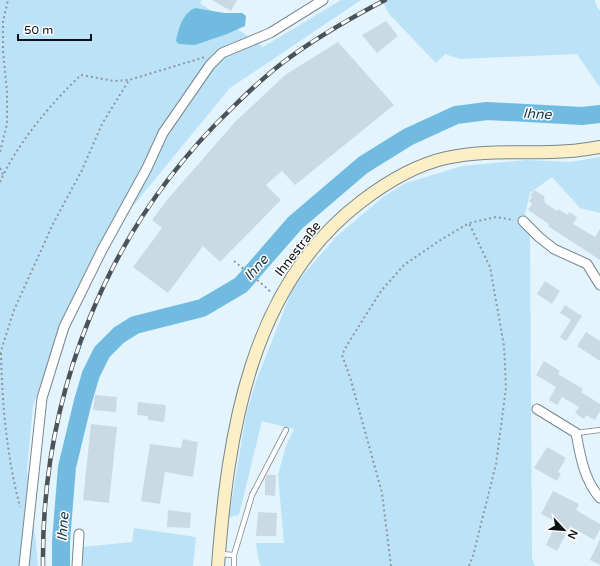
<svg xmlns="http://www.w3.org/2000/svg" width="600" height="566" viewBox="0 0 600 566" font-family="'Varela Round',sans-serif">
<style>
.green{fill:#bbe2f7}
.water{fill:#72bbe0}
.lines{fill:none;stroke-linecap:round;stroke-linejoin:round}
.river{stroke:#72bbe0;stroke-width:18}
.building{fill:#cadae3}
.service-casing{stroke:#78878f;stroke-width:6}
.minor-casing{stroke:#78878f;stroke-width:11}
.secondary-casing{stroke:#78878f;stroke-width:14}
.path{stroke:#8c989f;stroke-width:2;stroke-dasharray:2 3;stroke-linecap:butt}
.service{stroke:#fff;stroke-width:4.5}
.minor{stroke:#fff;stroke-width:9}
.secondary{stroke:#fcefc5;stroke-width:12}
.rail-casing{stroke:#4b5358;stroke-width:4.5}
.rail{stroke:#fff;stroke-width:3;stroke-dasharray:9;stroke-linecap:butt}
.labels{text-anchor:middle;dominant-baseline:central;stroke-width:3;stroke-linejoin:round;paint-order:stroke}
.street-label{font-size:13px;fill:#0c1215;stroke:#fff}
.water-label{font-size:14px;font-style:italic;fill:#163747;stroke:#fff}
</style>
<rect width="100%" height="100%" fill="#e4f4fd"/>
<path class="green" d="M0 0H202L200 3 263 47 341 0H361L230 88 100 246 63 320 33 406 27 470 36 543 38 566H0Z
M382 0H595L596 5 600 11V86H599L577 54 460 59 445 54 436 63 389 14Z
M600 157V213L580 208 552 177 530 193 525 214 530 236 532 559 535 566H261L258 558 256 543H284L278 475 286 446 294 429 262 421 239 515 229 517 246 415 255 384 294 285 337 236 383 197 406 183 462 166 527 160 570 162Z
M134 528 196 537 193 566H83L82 547 132 542Z"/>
<path class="water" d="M195 8 224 13H242L246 16 245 26 227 34 195 45 179 44 176 41C179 28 182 14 195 8Z"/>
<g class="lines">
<path class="river" d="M61 566V541L67 467 83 401 91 374 102 352 119 335 135 325 202 308 241 285 295 223 363 165 408 137 456 115 487 111 582 116 600 114"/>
</g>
<path class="building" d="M212 0H237L231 11Z
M386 21 398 36 377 53 362 35Z
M338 42 394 105 295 185 282 171 266 185 281 200 220 262 203 246 168 293 133 267 162 228 152 220 167 200 235 122 285 75Z
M534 190 544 196 545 203 557 211 558 209 568 215 569 212 577 217 573 224 595 237 600 229V260L548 226 549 224 528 210 532 204 529 201 532 197 530 196Z
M545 281 560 291 552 304 537 294Z
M565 305 582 316 566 341 560 337 571 320 560 313Z
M586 332 600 341V361L577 346Z
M544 361 560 371 558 374 583 389 581 392 600 404V411L595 420 586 415 584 419 575 413 579 407 562 397 557 405 549 400 556 387 536 375Z
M95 395 117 397 116 412 93 410Z
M138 402 166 405 164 422 148 420V416L137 415Z
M91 424 117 427 109 503 83 500Z
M183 439 198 442 193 477 165 472 160 504 141 501 150 444 181 448Z
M547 447 566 458 558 472 561 474 557 481 534 468Z
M267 475H276L275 496 265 495V478Z
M553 491 579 504 576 510 600 524V530L594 540 570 526 557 551 546 545 557 522 541 514Z
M168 510 191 513 190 528 167 527Z
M258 512 277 513 276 536H256Z
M600 539V565L590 560Z"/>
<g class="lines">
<g class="service-casing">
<path id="service" d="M576 433 600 430
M220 554 234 555
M234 566V555L252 495 286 430"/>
</g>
<g class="minor-casing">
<path id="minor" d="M523 221 539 237 554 249 587 264 600 285
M537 409 576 433C580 455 584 480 600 498
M24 566 42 398 64 327 102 250 147 168 163 133 210 65 222 53 270 33 323 0
M77 566 79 534"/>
</g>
<g class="secondary-casing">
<path id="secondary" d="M218 566C228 435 249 286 362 201 387 182 415 165 446 158 481 150 516 153 551 152 568 152 584 150 600 147"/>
</g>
<path class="path" d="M0 152 7 124V91L3 51V22L8 0
M0 168 3 175
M0 182C16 145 52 102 81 75L114 81 129 80 205 57
M234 261 268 289 271 293
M1 353C2 405 7 457 20 507
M0 354 14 310 53 224 82 170 102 124 129 80
M391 566 382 493 350 377 342 355 347 345 381 291 404 265 439 241 469 223 496 217 514 220
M469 566 473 556 496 464 506 388 504 346 490 267 469 223"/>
<use href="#service" class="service"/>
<use href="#minor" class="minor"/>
<use href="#secondary" class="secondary"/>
<g class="rail-casing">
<path id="rail" d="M43 566C41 394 107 228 231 109 247 93 263 78 281 64 313 39 349 19 385 0"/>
</g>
<use href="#rail" class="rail"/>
</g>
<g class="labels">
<g class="street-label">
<text transform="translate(298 249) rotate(-52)">Ihnestraße</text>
</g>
<g class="water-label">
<text transform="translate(537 114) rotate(3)">Ihne</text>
<text transform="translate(256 268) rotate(-49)">Ihne</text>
<text transform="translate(63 527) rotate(-86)">Ihne</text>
</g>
</g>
<g transform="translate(564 530) rotate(116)" stroke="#ffffff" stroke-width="3" paint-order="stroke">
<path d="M0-3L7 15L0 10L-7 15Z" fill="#0c1215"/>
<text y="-6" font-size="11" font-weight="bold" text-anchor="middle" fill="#0c1215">N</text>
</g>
<path d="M18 34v6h73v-6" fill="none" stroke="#0c1215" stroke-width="2"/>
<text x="24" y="34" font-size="12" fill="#0c1215" stroke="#ffffff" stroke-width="3" paint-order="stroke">50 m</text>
</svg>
